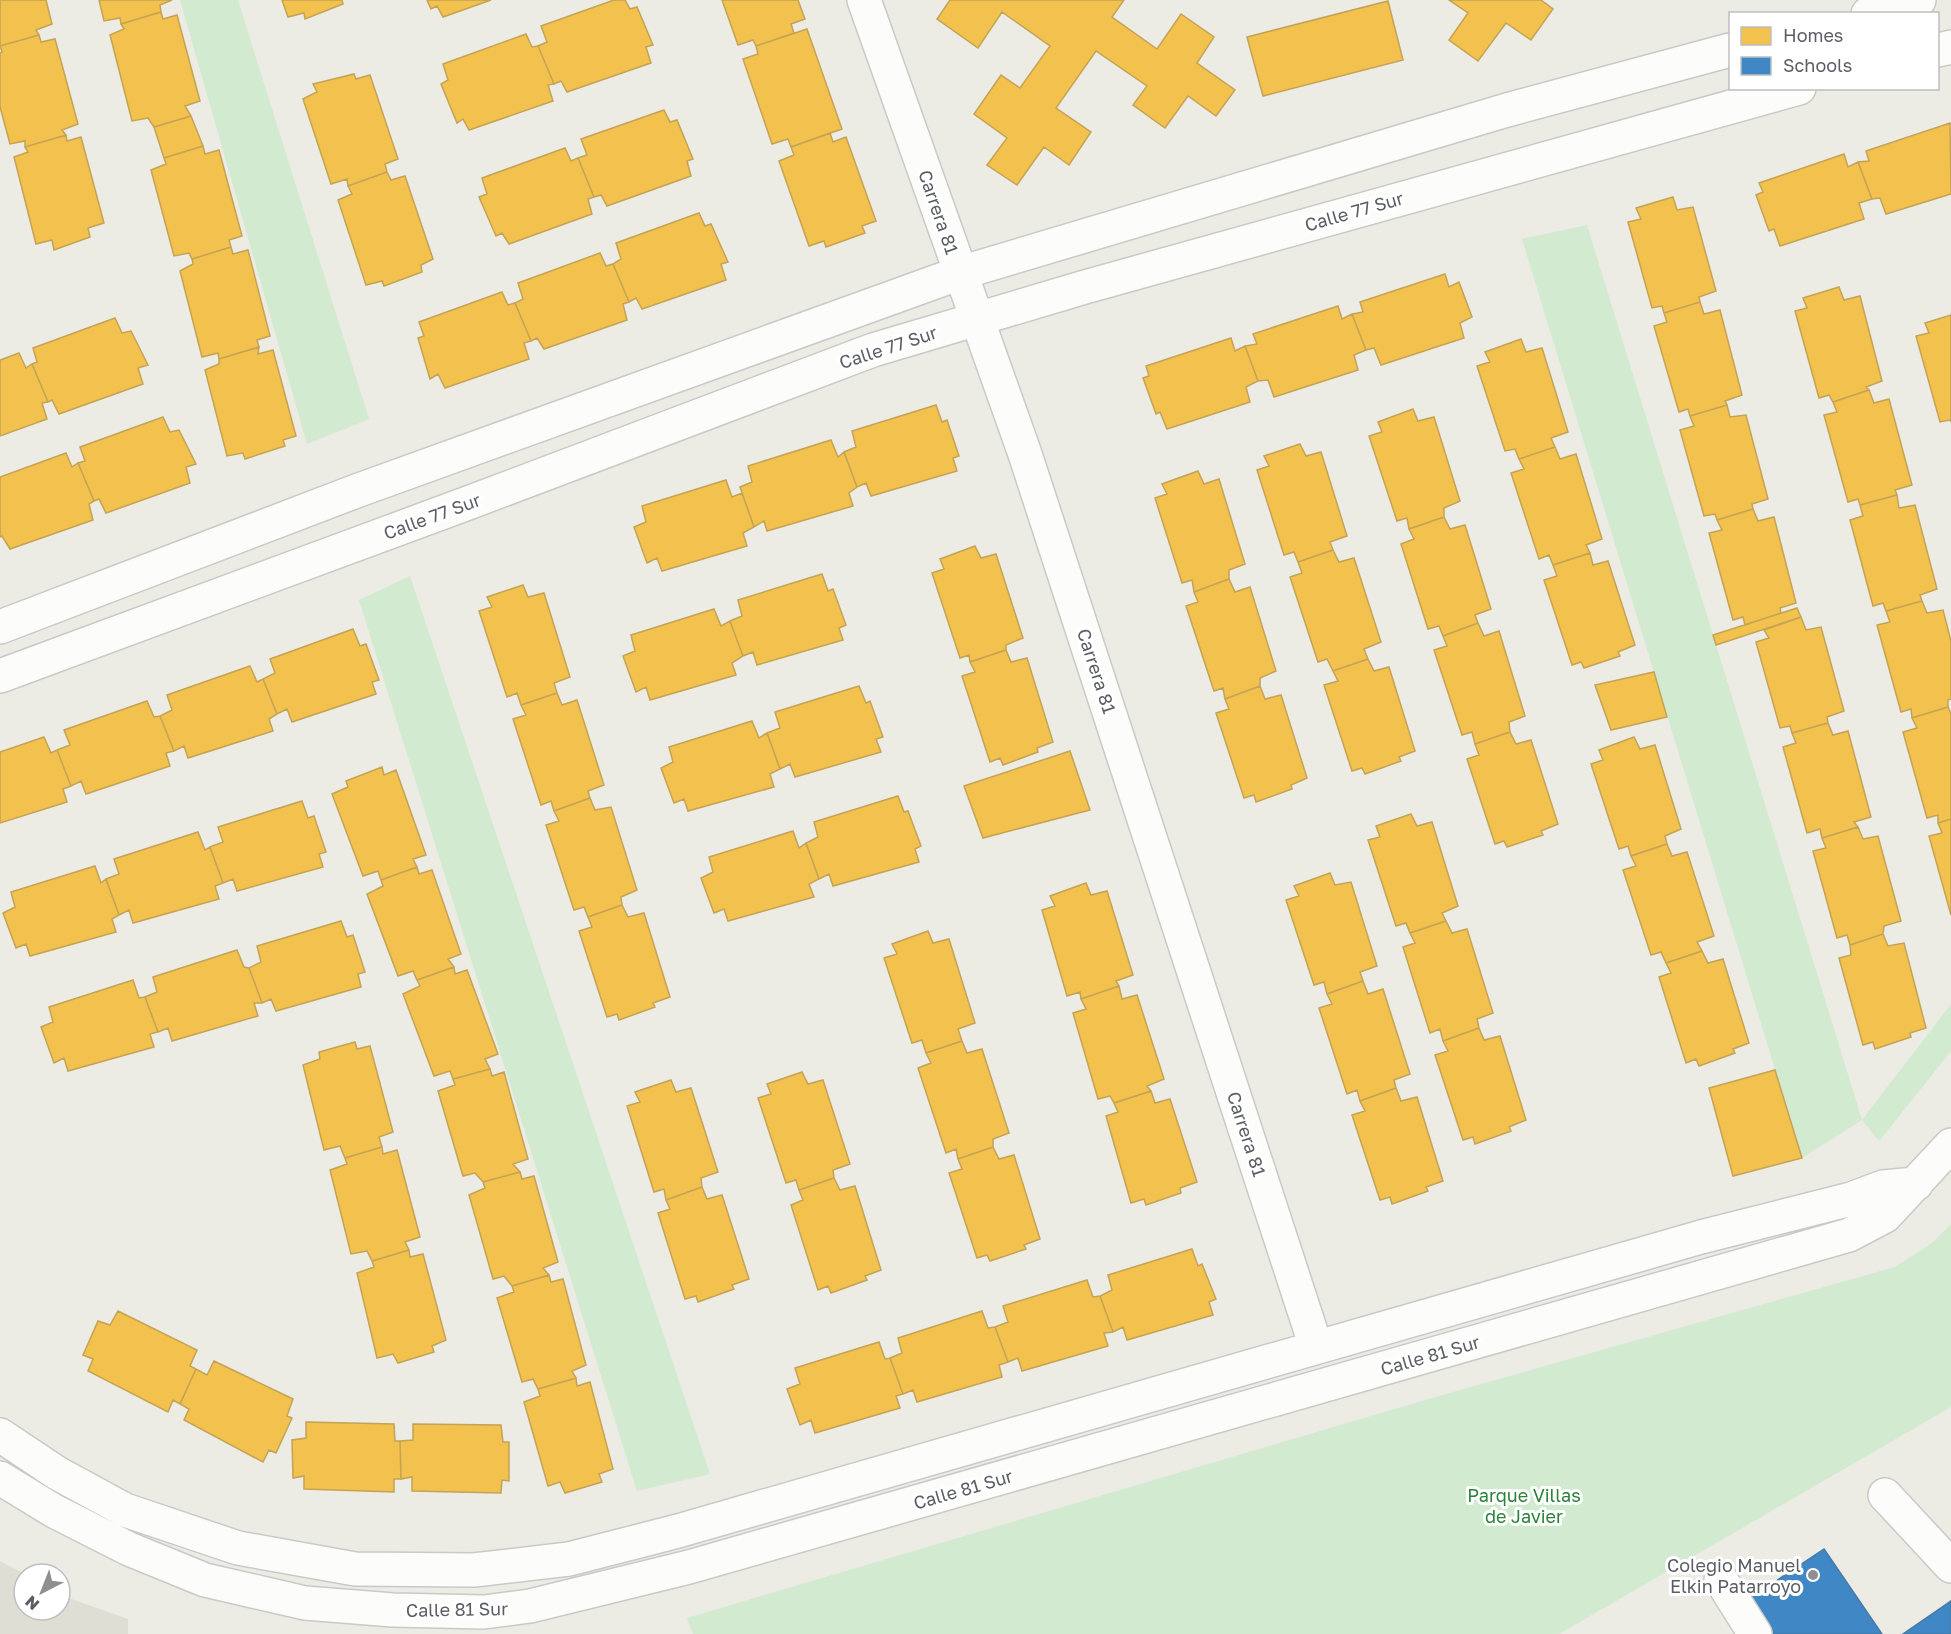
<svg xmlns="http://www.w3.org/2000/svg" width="1951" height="1634" viewBox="0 0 1951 1634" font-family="'Golos Text',sans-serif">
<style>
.education{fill:#deded4}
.green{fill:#d1ead0}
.homes{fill:#f2c14e;stroke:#c4a355;stroke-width:1.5}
.schools{fill:#3f88c5;stroke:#477ba8;stroke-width:1.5}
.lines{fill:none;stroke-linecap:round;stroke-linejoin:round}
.minor-casing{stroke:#c9cac8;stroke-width:36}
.minor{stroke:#fcfcfb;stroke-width:33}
.poi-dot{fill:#8d8f91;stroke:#fff;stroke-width:2}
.labels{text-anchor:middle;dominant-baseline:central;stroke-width:6;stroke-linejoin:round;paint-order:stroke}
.street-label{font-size:18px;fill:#5a5d64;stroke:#fff}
.park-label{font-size:18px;fill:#2b8238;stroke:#fff}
.poi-label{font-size:18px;fill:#5a5d64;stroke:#fff;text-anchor:end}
</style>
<rect width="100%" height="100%" fill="#ecebe4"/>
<path class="education" d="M0 1561 24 1574V1610H60V1595L128 1619V1634H0Z"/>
<path class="green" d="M180 0H238L369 419 307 444Z
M1587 225 1862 1120 1951 1004V1051L1879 1141 1862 1120 1802 1158 1522 239Z
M410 576 710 1474 637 1491 359 600Z
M1951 1224V1407L1559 1634H693L687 1618 1432 1398 1895 1267 1932 1243Z"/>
<path class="homes" d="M0 0H46L52 24 36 30 39 35 0 46Z
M99 0H172L160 5 161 12 121 24 120 18 104 21Z
M282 0H342L343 4 305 19 304 13 288 17Z
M427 0H491L443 17 437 6 431 9Z
M614 0H625L630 9 637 7 653 45 646 47 651 63 567 92 561 81 554 84 538 46 547 42 541 26Z
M722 0H798L805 19 791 24 794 33 756 46 753 40 738 45Z
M950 0H1124L1112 17 1157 49 1181 14 1214 37 1197 63 1235 90 1216 116 1188 96 1165 128 1133 105 1147 86 1096 51 1056 108 1091 132 1069 165 1044 147 1017 185 987 165 1007 138 974 114 1001 75 1020 88 1050 46 1002 12 978 48 937 19Z
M1449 0H1541L1553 9 1531 40 1506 23 1478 61 1449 40 1468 13Z
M1388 1 1403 60 1263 96 1247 37Z
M161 12 163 19 177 15 200 101 185 106 191 116 154 127 148 118 132 121 110 35 124 29 121 24Z
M807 29 842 129 791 147 788 139 772 144 743 59 758 54 756 46Z
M526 34 532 47 538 46 554 84 548 85 553 101 469 130 463 119 457 123 441 84 448 80 443 64Z
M39 35 41 42 55 39 78 124 62 130 66 135 25 147V141L10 144 0 107V53L2 52 0 46Z
M354 74 356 79 370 75 398 159 385 164 387 172 348 186 347 179 331 184 303 99 317 92 313 84Z
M664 110 670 122 677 120 693 159 687 161 691 176 607 206 601 195 594 197 578 158 587 155 581 139Z
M191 116 203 146 164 158 154 127Z
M1950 123 1951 194 1886 214 1880 198 1872 199 1858 162 1869 161 1866 151Z
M830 133 833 142 846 137 876 221 862 226 865 233 826 247 824 241 809 246 779 161 794 155 791 147Z
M66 135 67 141 81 137 104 223 88 228 90 237 54 250 52 240 36 244 14 157 28 152 25 147Z
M203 146 205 154 219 150 242 236 229 240 231 247 192 259 189 253 174 256 151 170 166 164 164 158Z
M565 148 571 161 578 158 594 197 588 199 592 214 509 244 502 233 496 236 479 197 487 194 482 178Z
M1844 154 1848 167 1858 162 1872 199 1859 203 1864 219 1780 246 1774 229 1769 231 1756 195 1763 192 1759 183Z
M387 172 391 180 405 176 433 259 421 265 422 272 384 286 382 281 366 285 338 200 352 194 348 186Z
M1673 197 1677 210 1693 207 1716 291 1699 297 1700 302 1664 313 1662 306 1652 308 1628 222 1641 219 1636 208Z
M699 213 705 226 711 224 728 262 721 264 726 280 642 309 636 298 629 302 613 264 621 259 616 243Z
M231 247 233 254 248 250 270 336 257 340 259 347 219 359 218 353 202 357 180 271 193 264 192 259Z
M600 253 606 266 613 264 629 302 623 304 627 320 544 349 537 338 531 341 515 303 523 299 518 283Z
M1445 274 1449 287 1459 282 1472 317 1460 323 1464 338 1381 365 1374 348 1366 350 1352 314 1363 312 1360 302Z
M1839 287 1844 300 1860 296 1882 381 1866 387 1869 390 1833 402 1829 395 1819 398 1795 311 1807 308 1803 298Z
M502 292 508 305 515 303 531 341 524 343 529 359 445 388 438 374 430 379 418 338 424 336 419 322Z
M1700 302 1704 314 1720 310 1742 395 1725 401 1727 405 1690 416 1688 409 1679 412 1654 326 1667 322 1664 313Z
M1338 306 1342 319 1352 314 1366 350 1354 355 1358 370 1274 397 1268 380 1258 381 1245 346 1257 344 1253 334Z
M1951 315V422L1950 420 1940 422 1916 336 1929 333 1925 323Z
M115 318 122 333 131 331 148 365 138 368 143 384 59 414 52 400 48 402 32 364 37 362 33 348Z
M1231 338 1235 351 1245 346 1258 381 1246 387 1250 402 1167 429 1160 412 1156 414 1143 378 1149 376 1146 366Z
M1521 339 1526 352 1542 348 1568 432 1551 438 1555 447 1519 459 1515 449 1505 451 1477 366 1490 362 1485 352Z
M259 347 258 354 273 350 296 436 283 440 285 446 245 459 243 453 227 456 205 370 219 364V359Z
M19 353 26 368 32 364 48 402 42 403 47 419 0 436V360Z
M1869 390 1874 403 1889 399 1912 485 1895 490 1897 495 1860 505 1858 499 1848 502 1824 415 1837 412 1833 402Z
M936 405 942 422 947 420 959 456 953 458 957 471 871 496 866 483 857 487 844 452 856 447 852 431Z
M1727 405 1730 417 1746 415 1768 499 1752 504 1753 509 1717 520 1715 514 1704 516 1680 430 1694 426 1690 416Z
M1413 409 1418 421 1434 417 1460 501 1444 508V517L1409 529 1407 518 1397 521 1369 436 1382 432 1378 422Z
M163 417 170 432 179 430 196 464 186 467 190 483 106 513 99 499 94 501 78 463 85 461 80 447Z
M831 440 838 457 844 452 857 487 849 493 853 506 767 531 764 521 754 527 740 487 752 482 748 466Z
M1300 444 1306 456 1321 452 1347 536 1330 542 1333 550 1298 562 1294 552 1284 555 1257 470 1269 466 1264 456Z
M1555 447 1560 459 1576 454 1602 539 1586 545 1590 553 1553 565 1549 555 1539 559 1511 473 1524 469 1519 459Z
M66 453 72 467 78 463 94 501 89 504 93 520 10 549 2 536 0 537V477Z
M1198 471 1204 484 1219 479 1245 564 1229 570V579L1194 592 1192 580 1182 583 1155 498 1167 494 1162 484Z
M726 480 732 497 742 493 754 527 743 533 747 546 662 571 657 558 647 563 634 527 646 522 642 506Z
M1897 495 1899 508 1915 505 1937 589 1920 595 1922 601 1886 611 1883 603 1873 606 1850 520 1863 516 1860 505Z
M1753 509 1758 521 1774 517 1796 603 1780 608 1781 613 1745 625 1743 617 1733 620 1709 533 1722 530 1717 520Z
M1444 517 1450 529 1465 525 1491 609 1475 615 1478 623 1443 636 1439 626 1428 629 1401 544 1414 539 1409 529Z
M975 546 981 558 996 554 1023 638 1006 645V650L970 662 969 655 960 658 932 573 944 569 940 559Z
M1333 550 1339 562 1354 558 1381 642 1364 649 1368 659 1333 671 1327 659 1318 662 1290 577 1302 573 1298 562Z
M1590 553 1593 565 1608 561 1635 645 1618 652 1620 656 1584 668 1581 662 1572 665 1544 580 1557 576 1553 565Z
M822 574 828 591 833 589 846 625 839 628 843 640 757 665 753 652 743 656 730 621 742 616 738 600Z
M1229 579 1235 592 1250 587 1276 671 1260 678V686L1225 699 1223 688 1214 691 1186 606 1198 602 1194 592Z
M523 585 528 597 544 593 570 677 554 683 557 693 521 705 517 693 507 697 479 611 492 607 487 597Z
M1922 601 1927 613 1943 610 1951 641V699L1948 700V707L1912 718 1911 709 1901 712 1877 625 1890 622 1886 611Z
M1797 608 1801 617 1716 645 1713 635Z
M714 609 721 626 730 621 743 656 732 663 736 675 650 700 646 687 636 692 623 656 635 651 631 635Z
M1801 617 1806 630 1821 627 1844 711 1827 717 1828 723 1792 733 1790 726 1780 728 1756 642 1769 638 1764 630Z
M1478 623 1484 636 1499 631 1525 716 1509 722 1510 732 1475 744 1472 732 1462 735 1434 650 1447 646 1443 636Z
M353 629 360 646 366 644 379 680 372 682 376 694 292 722 287 709 277 714 263 679 275 673 270 659Z
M1006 650 1011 662 1027 658 1053 742 1037 748 1038 752 1003 765 1000 758 990 762 962 676 975 672 970 662Z
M1368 659 1374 671 1389 667 1415 751 1399 757 1401 761 1365 774 1362 768 1352 771 1324 685 1338 681 1333 671Z
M250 666 257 682 263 679 277 714 269 719 273 731 188 758 184 746 174 751 160 716 172 710 167 695Z
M1654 672 1667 717 1611 730 1595 685Z
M859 686 866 703 870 701 883 737 876 739 881 752 795 777 790 764 780 769 767 733 780 728 775 712Z
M1260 686 1265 699 1281 695 1307 778 1291 785 1292 789 1256 802 1254 795 1244 798 1216 713 1229 709 1225 699Z
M557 693 562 705 577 700 604 785 588 791 590 798 554 811 551 801 541 805 513 719 526 715 521 705Z
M147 701 154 717 160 716 174 751 166 753 170 766 86 794 81 781 71 786 57 750 70 745 64 730Z
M1948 707 1951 714V819L1938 823V815L1927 818 1903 732 1917 728 1912 718Z
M752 721 759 738 767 733 780 769 770 774 774 787 688 811 684 799 674 803 661 768 673 762 669 747Z
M1828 723 1833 735 1848 731 1871 817 1854 822 1858 827 1822 838 1820 829 1807 833 1783 747 1796 743 1792 733Z
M1510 732 1516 744 1531 740 1558 824 1541 831 1543 835 1507 847 1504 841 1495 844 1467 759 1479 755 1475 744Z
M44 737 51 753 57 750 71 786 63 789 67 802 0 823V752Z
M1634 737 1640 749 1655 745 1681 829 1665 836 1667 844 1631 856 1628 846 1619 849 1591 764 1603 760 1599 750Z
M1070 751 1090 810 983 838 964 786Z
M382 767 384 775 396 770 426 855 413 859 417 867 381 880 378 871 363 876 332 794 348 787 346 781Z
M898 796 904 812 908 811 921 846 915 849 919 862 833 886 829 874 819 879 806 843 818 837 814 822Z
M590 798 595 810 611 807 637 890 621 897 622 905 588 917 584 907 574 910 546 825 559 821 554 811Z
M302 801 308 818 314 816 326 852 319 854 323 867 237 891 233 879 223 883 210 847 223 842 218 827Z
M1411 814 1417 826 1432 822 1458 906 1442 913 1446 921 1410 933 1406 923 1396 926 1368 840 1380 837 1376 826Z
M1951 819V915L1929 836 1942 833 1938 823Z
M1858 827 1863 839 1878 836 1901 921 1884 926 1883 934 1850 945 1847 935 1837 938 1813 851 1826 848 1822 838Z
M793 831 799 848 806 843 819 879 809 884 814 897 728 921 724 909 714 913 701 878 713 872 709 857Z
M198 832 205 850 210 847 223 883 215 886 219 899 133 923 129 910 119 915 106 879 119 874 114 859Z
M1667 844 1672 856 1687 852 1714 936 1697 942 1702 951 1666 963 1661 952 1651 955 1623 870 1636 866 1631 856Z
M95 866 101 883 106 879 119 915 112 919 116 932 30 956 26 944 16 948 3 913 15 907 11 892Z
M417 867 419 874 432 870 461 954 448 959 454 967 417 980 413 971 398 976 367 894 383 886 381 880Z
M1330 873 1335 885 1351 882 1377 966 1360 972 1363 981 1327 994 1324 982 1314 985 1286 900 1299 896 1294 886Z
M1086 883 1091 895 1107 891 1133 975 1116 981 1119 986 1081 999 1080 992 1067 996 1042 910 1055 906 1050 896Z
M622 905 628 917 644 913 670 997 653 1003 655 1007 619 1020 617 1014 607 1017 579 931 592 927 588 917Z
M341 921 347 937 353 935 365 972 358 974 361 987 276 1011 271 999 262 1003 249 968 261 962 257 946Z
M1446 921 1452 933 1467 929 1493 1013 1477 1019 1479 1028 1443 1041 1440 1029 1430 1033 1403 947 1415 943 1410 933Z
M928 931 933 943 949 939 975 1023 958 1029 962 1041 926 1053 922 1040 912 1043 884 958 897 954 892 944Z
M1883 934 1888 946 1904 943 1926 1028 1910 1033 1911 1037 1875 1049 1873 1042 1863 1045 1839 958 1851 955 1850 945Z
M237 950 244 967 249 968 262 1003H254L258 1016 172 1041 168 1028 158 1032 145 997 157 992 153 977Z
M1702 951 1708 963 1723 959 1749 1043 1733 1049 1735 1053 1699 1066 1696 1059 1686 1063 1659 977 1671 973 1666 963Z
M454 967 455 974 467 970 498 1054 485 1059 490 1069 453 1079 450 1071 434 1076 403 994 420 986 417 980Z
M133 980 139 998 145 997 158 1032 150 1034 154 1047 68 1071 64 1058 54 1063 41 1027 53 1022 49 1007Z
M1363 981 1368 994 1383 989 1410 1074 1394 1080 1396 1088 1360 1101 1357 1090 1347 1094 1319 1008 1332 1004 1327 994Z
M1119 986 1122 999 1137 995 1164 1079 1147 1086 1151 1091 1114 1103 1110 1096 1098 1099 1073 1013 1086 1009 1081 999Z
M1479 1028 1484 1040 1500 1036 1526 1120 1509 1127 1511 1131 1475 1144 1473 1137 1463 1140 1435 1055 1448 1051 1443 1041Z
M962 1041 967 1053 982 1049 1009 1133 993 1139V1147L958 1159 956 1149 946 1153 918 1068 931 1063 926 1053Z
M355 1042 357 1049 370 1046 393 1132 379 1137 382 1147 345 1158 340 1146 324 1150 303 1065 320 1059 319 1052Z
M490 1069 492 1076 504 1072 528 1159 513 1164 520 1172 483 1182 475 1173 463 1176 438 1091 455 1085 453 1079Z
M1775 1070 1802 1158 1733 1176 1709 1088Z
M802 1072 808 1084 823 1080 850 1164 833 1170 834 1178 799 1190 796 1180 786 1183 758 1098 771 1094 767 1084Z
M671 1080 676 1092 691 1088 718 1172 701 1178 702 1187 666 1200 664 1189 654 1192 627 1106 640 1102 635 1092Z
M1396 1088 1401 1101 1417 1097 1443 1181 1426 1187 1428 1191 1392 1204 1390 1197 1380 1200 1352 1115 1365 1111 1360 1101Z
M1151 1091 1155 1103 1170 1099 1197 1182 1180 1188 1181 1193 1146 1205 1144 1199 1131 1203 1106 1116 1118 1112 1114 1103Z
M382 1147 383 1154 397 1150 420 1237 405 1242 409 1250 372 1261 367 1251 351 1254 330 1170 347 1164 345 1158Z
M993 1147 999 1159 1014 1155 1040 1239 1024 1245 1026 1249 990 1261 987 1255 977 1258 949 1173 962 1169 958 1159Z
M520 1172 522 1179 534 1176 558 1262 543 1268 549 1275 512 1286 504 1276 493 1279 469 1195 485 1188 483 1182Z
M834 1178 840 1190 855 1186 881 1270 865 1276 867 1280 831 1293 828 1286 818 1290 791 1205 803 1200 799 1190Z
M702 1187 707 1199 722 1195 749 1279 732 1285 734 1289 698 1302 696 1296 685 1299 658 1213 670 1209 666 1200Z
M1192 1249 1198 1266 1202 1264 1216 1299 1209 1302 1213 1315 1127 1340 1123 1327 1113 1332 1100 1296 1112 1290 1108 1275Z
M409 1250 410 1257 423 1254 446 1340 432 1346 434 1352 398 1363 393 1354 377 1358 357 1273 374 1267 372 1261Z
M549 1275 551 1282 563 1279 586 1365 572 1371 576 1378 538 1389 533 1379 522 1382 497 1298 514 1292 512 1286Z
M1087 1280 1093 1297 1100 1296 1113 1332 1104 1333 1108 1346 1022 1371 1018 1358 1008 1362 995 1327 1008 1322 1003 1306Z
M118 1311 197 1350 190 1366 196 1369 180 1404 173 1400 168 1412 88 1371 93 1359 83 1355 98 1321 110 1325Z
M982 1311 988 1328 995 1327 1008 1362 999 1365 1002 1377 917 1402 913 1390 903 1394 890 1358 902 1353 898 1338Z
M879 1342 885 1359 890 1358 903 1394 896 1396 900 1408 815 1433 811 1420 800 1425 787 1389 800 1384 795 1368Z
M214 1361 293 1399 287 1416 292 1418 276 1453 269 1450 263 1462 184 1420 189 1409 180 1404 196 1369 207 1375Z
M576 1378 577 1386 590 1382 613 1469 599 1474 602 1482 565 1493 560 1482 548 1486 524 1402 540 1396 538 1389Z
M306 1422 394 1424 395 1441H400L401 1479H394V1492L304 1489V1476L293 1478 292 1440 306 1438Z
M413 1424 501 1425 503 1442H509V1481L502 1480 501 1493 412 1491V1477L401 1479 400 1441 413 1440Z"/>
<path class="schools" d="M1824 1549 1882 1634H1769L1746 1601Z
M1951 1601V1634H1903Z"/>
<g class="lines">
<g class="minor-casing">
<path id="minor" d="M864 0 1025 454 1316 1347
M1868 14 1919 0
M1938 50 1951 47
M0 627 359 490 960 273 1507 110 1730 50
M0 676 468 503 873 350 1085 287 1799 88
M0 1435 57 1473 125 1510 238 1548 355 1569 474 1570 569 1559 678 1531 1701 1237 1851 1199 1883 1187 1916 1184
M0 1478 54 1511 129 1549 205 1580 305 1603 393 1610 484 1612 530 1606 689 1567 1849 1235 1885 1216 1951 1145
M1885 1495 1951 1566
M1721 1580 1755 1634"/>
</g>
<use href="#minor" class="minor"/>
</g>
<circle class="poi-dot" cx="1813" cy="1575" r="6"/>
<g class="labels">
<g class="street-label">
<text transform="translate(1354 211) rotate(-16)">Calle 77 Sur</text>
<text transform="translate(939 212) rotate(71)">Carrera 81</text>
<text transform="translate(888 347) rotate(-18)">Calle 77 Sur</text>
<text transform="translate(432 516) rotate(-20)">Calle 77 Sur</text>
<text transform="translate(1097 671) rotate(72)">Carrera 81</text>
<text transform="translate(1247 1134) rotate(72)">Carrera 81</text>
<text transform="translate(1430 1355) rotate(-16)">Calle 81 Sur</text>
<text transform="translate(963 1489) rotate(-16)">Calle 81 Sur</text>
<text transform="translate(457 1609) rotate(-1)">Calle 81 Sur</text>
</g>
<g class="park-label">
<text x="1524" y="1495">Parque Villas<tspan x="1524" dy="21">de Javier</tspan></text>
</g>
<g class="poi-label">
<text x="1801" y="1565">Colegio Manuel<tspan x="1801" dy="21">Elkin Patarroyo</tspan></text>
</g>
</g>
<rect x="1729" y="12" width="210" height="78" fill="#ffffff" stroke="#bdbec1" stroke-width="1.5"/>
<rect x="1741" y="27" width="30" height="18" fill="#f2c14e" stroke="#bdbec1" stroke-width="1.5"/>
<text x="1783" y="42" font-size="18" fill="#5a5d64">Homes</text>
<rect x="1741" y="57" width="30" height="18" fill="#3f88c5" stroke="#bdbec1" stroke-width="1.5"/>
<text x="1783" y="72" font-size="18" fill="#5a5d64">Schools</text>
<g transform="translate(42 1592) rotate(222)"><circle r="28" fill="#ffffff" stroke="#bdbec1" stroke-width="1.5"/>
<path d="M0-4.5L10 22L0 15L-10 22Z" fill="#8d8f91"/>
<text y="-9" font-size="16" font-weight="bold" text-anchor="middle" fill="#5a5d64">N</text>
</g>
</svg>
